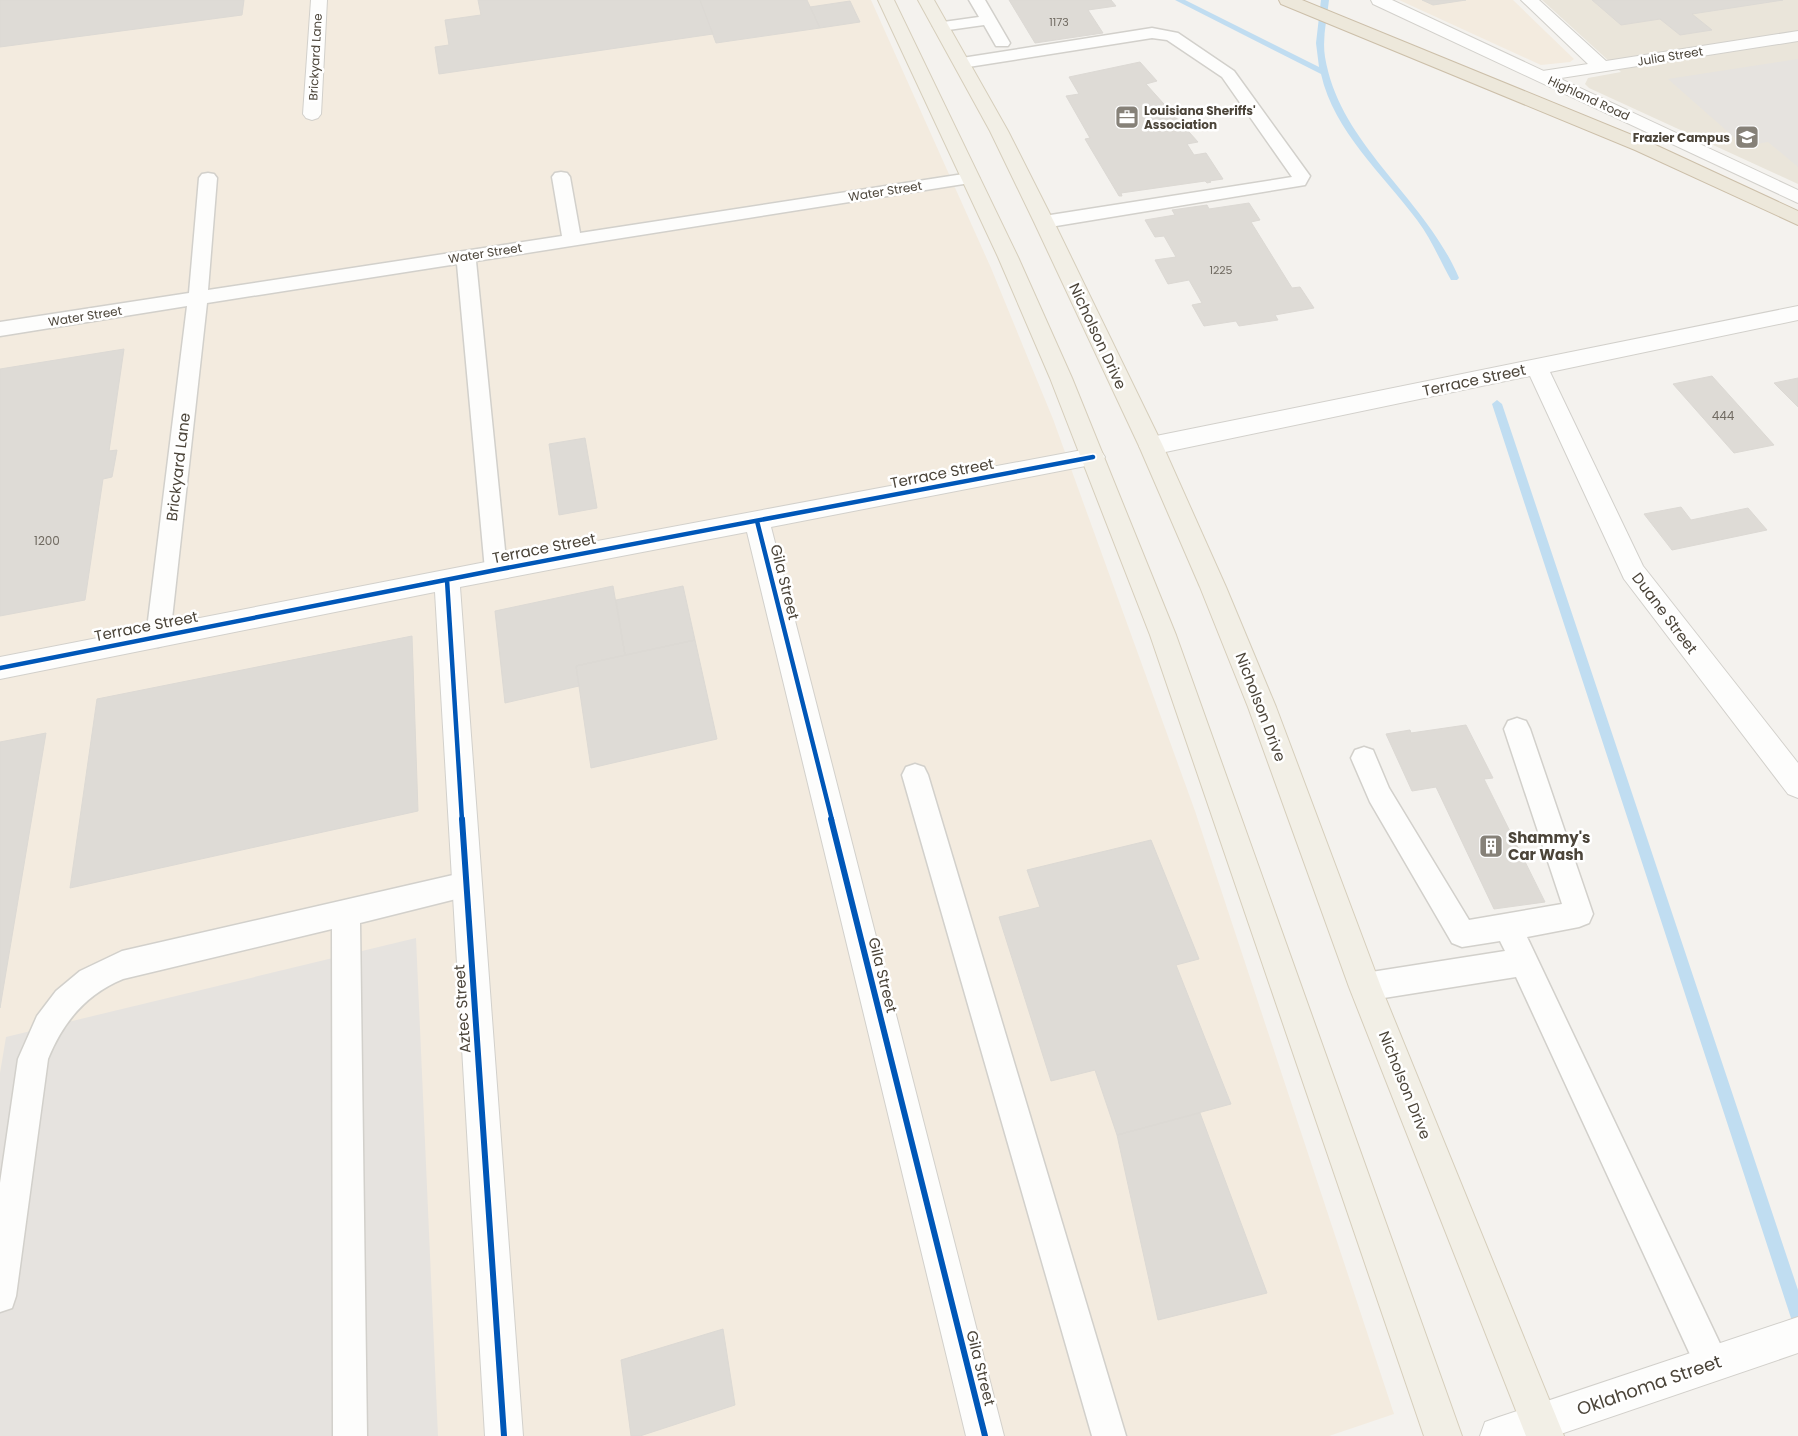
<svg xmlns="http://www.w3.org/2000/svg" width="1798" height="1436" viewBox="0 0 1798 1436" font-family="Poppins,sans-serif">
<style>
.commercial{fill:#f3ebdf}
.education{fill:#eae5da}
.parking{fill:#e6e3df}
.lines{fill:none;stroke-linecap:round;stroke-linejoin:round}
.stream{fill:#c0ddf1;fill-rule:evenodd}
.building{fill:#dedbd6;stroke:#dcd9d4}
.service-casing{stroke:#d2d0cb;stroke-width:3}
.minor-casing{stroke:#d2d0cb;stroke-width:2}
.tertiary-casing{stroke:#d2d0cb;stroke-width:2}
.primary-casing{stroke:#d6cebb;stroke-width:2}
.motorway-casing{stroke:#ccbfa9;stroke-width:2}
.service{fill:#fdfdfc;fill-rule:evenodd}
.minor{fill:#fdfdfc;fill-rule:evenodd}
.tertiary{fill:#fdfdfc;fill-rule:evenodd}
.primary{fill:#f2efe6;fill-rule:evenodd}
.motorway{fill:#ede8db;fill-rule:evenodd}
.cycleway-far1-casing{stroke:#fff;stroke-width:8}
.cycleway-casing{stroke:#fff;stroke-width:9}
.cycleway-far1{stroke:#0057b8;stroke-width:4.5}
.cycleway{stroke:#0057b8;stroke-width:6}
.labels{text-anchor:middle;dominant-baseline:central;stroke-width:5;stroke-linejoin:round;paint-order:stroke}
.far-number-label{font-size:11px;fill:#706a61}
.far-street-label{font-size:12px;fill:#4b4439;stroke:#fff}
.far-poi-label{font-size:12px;font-weight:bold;fill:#4b4439;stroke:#fff;text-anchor:start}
.number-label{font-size:12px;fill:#706a61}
.street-label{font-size:15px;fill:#4b4439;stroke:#fff}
.poi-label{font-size:15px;font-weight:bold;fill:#4b4439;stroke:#fff;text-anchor:start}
.near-street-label{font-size:18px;fill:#4b4439;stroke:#fff}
</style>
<rect width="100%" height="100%" fill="#f4f2ee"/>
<path class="commercial" d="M0 0H871L991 268 1053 419 1195 811 1394 1414 1329 1436H0Z
M1399 0H1513L1574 59 1570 62 1541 65Z"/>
<path class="education" d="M1542 0H1798V184L1589 88 1585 84 1588 78 1621 72Z"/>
<path class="parking" d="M1798 59V167L1768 142 1744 146 1668 79Z
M416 938 438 1436H0V1073L6 1037Z"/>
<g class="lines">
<path class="stream" d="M1175 0H1185L1319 67 1316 43 1321 0H1329C1327 19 1322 38 1325 57 1340 146 1424 196 1459 278L1457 280H1451C1439 259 1432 240 1417 220 1383 174 1334 132 1321 74Z
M1497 400 1502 404 1798 1290V1323L1792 1321 1790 1315 1492 404Z"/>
</g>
<path class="building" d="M0 0H244L242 15 0 47Z
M478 0H700L713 34 439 74 435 47 449 45 445 20 481 15Z
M700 0H807L820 28 716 43Z
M1009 0H1111L1116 6 1088 10 1103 33 1035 43Z
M1422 0H1466L1433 5Z
M1592 0H1783L1692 14 1712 30 1680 35 1660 19 1621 25Z
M850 1 860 22 820 28 810 7Z
M1140 62 1157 81 1146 84 1198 142 1187 144 1194 155 1206 153 1223 179 1209 181 1211 182 1207 183 1205 181 1121 193 1122 196H1119L1085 139 1090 138 1066 96 1079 94 1069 77Z
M1249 203 1260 220 1251 222 1292 288 1300 287 1314 308 1275 315 1278 320 1239 326 1236 321 1204 326 1192 305 1202 303 1189 280 1168 284 1155 260 1176 257 1164 236 1155 237 1145 220 1175 215 1172 210 1207 205 1209 209Z
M124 349 109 451 117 450 112 477 103 479 85 600 0 616V369Z
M1712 376 1774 445 1734 453 1673 384Z
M1798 378V407L1774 383Z
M585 438 597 508 559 515 549 444Z
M1681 507 1691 520 1748 508 1767 530 1672 550 1644 514Z
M613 586 625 655 576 666 579 686 505 703 495 611Z
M683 586 695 640 625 655 616 600Z
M412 636 418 811 70 888 97 699Z
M695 640 717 739 591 768 576 666Z
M1466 725 1493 778 1484 779 1545 902 1494 909 1436 787 1412 791 1386 734 1410 730 1411 733Z
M46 733 0 1008V742Z
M1151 840 1199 959 1176 965 1231 1104 1117 1135 1095 1070 1051 1081 999 917 1040 907 1027 870Z
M1200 1113 1267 1293 1158 1320 1117 1135Z
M723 1329 735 1405 640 1436H631L621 1360Z"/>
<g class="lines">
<g class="service-casing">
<path id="service" d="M969 0H985L1010 43 1008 46H996L984 25 941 31 936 29 933 26 936 23 979 17Z
M1152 28 1178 33 1234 71 1310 176 1305 185 1299 186 1044 228 1038 226 1035 222 1038 218 1044 216 1292 177 1222 77 1167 40 1152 38 962 68 956 66 954 63 956 60 962 58Z
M561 172 567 173 570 177 580 233 970 173 976 174 979 178 976 182 970 183 476 261 507 570 504 576 496 579 488 576 485 570 457 264 207 303 170 637 166 644 158 647 150 644 146 637 187 306 0 336V322L189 293 199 178 202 174 208 173 214 174 217 178 208 290 562 236 552 177 555 173Z
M1517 718 1526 721 1530 729 1593 914 1589 923 1579 927 1527 937 1724 1352 1729 1364 1724 1376 1712 1381 1700 1376 1516 977 1365 1001 1355 997 1351 987 1355 977 1365 973 1505 951 1500 941 1462 947 1452 943 1370 802 1351 758 1355 750 1364 747 1373 750 1389 788 1469 920 1562 904 1504 729 1508 721Z
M915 764 924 767 928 775 1126 1436H1092L902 775 906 767Z
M466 872 476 876 480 885 476 894 360 923 367 1436H333L332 929 123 979C86 994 63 1022 48 1059L16 1296 12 1308 0 1312V1183L18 1059 37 1016 56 991 80 971 122 951Z"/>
</g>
<g class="minor-casing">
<path id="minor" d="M311 0H327L321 114 318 118 312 120 306 118 303 114Z
M1521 0H1539L1606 61 1798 31V41L1542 81 1536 80 1533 76 1536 72 1588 64Z
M1798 306V320L1550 372 1643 566 1798 763V798L1788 794 1624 579 1530 376 1151 455 1143 452 1139 446 1143 440 1151 437Z
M1093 448 1101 451 1105 457 1101 463 771 527 1004 1436H966L747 532 460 587 523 1436H485L435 592 0 679V657L496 560Z"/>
</g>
<g class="tertiary-casing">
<path id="tertiary" d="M1371 0H1392L1798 190V203L1373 4Z
M1798 1317V1353L1555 1436H1480L1485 1422 1499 1417Z"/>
</g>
<g class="primary-casing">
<path id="primary" d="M878 0H894L1018 257 1072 378 1176 635 1462 1436H1424L1150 635 1050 378 998 257Z
M918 0H934L1008 131 1054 222 1163 446 1226 587 1276 707 1381 987 1564 1436H1526L1349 987 1248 707 1200 587 1139 446 1034 222 990 131Z"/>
</g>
<g class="motorway-casing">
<path id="motorway" d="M1279 0H1302L1649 142 1798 211V225L1635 150 1281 4Z"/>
</g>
<use href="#service" class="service"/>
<use href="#minor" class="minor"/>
<use href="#tertiary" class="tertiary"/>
<use href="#primary" class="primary"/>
<use href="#motorway" class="motorway"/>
<g class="cycleway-far1-casing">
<path id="cycleway-far1" d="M757 521 832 820
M447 580 462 820
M0 668 496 570 1093 457"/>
</g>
<g class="cycleway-casing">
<path id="cycleway" d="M462 819 504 1436
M831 819 985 1436"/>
</g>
<use href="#cycleway-far1" class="cycleway-far1"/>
<use href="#cycleway" class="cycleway"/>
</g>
<defs>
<g id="office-square" transform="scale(1.25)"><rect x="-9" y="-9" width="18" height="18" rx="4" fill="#868178" stroke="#fff"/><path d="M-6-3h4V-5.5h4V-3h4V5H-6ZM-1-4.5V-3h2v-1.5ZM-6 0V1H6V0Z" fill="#fff"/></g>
<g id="university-square" transform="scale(1.25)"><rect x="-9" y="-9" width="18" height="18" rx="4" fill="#868178" stroke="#fff"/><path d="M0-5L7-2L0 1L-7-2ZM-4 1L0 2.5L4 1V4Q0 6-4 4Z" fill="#fff"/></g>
<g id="building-square" transform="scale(1.25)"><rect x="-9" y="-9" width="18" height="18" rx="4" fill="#868178" stroke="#fff"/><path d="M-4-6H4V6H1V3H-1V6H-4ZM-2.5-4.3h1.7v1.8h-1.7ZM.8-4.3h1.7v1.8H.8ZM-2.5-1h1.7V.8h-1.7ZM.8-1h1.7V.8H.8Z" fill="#fff"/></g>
</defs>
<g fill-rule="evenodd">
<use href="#office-square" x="1127" y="117"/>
<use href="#university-square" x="1747" y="137"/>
<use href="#building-square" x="1491" y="846"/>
</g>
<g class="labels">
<g class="far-number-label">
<text x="1059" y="22">1173</text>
<text x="1221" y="270">1225</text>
</g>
<g class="far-street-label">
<text transform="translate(1670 56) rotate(-9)">Julia Street</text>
<text transform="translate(315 57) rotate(-87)">Brickyard Lane</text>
<text transform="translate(1589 98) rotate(25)">Highland Road</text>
<text transform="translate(885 191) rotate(-9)">Water Street</text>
<text transform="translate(485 253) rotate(-9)">Water Street</text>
<text transform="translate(85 316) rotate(-9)">Water Street</text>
</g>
<g class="far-poi-label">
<text x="1144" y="110">Louisiana Sheriffs'<tspan x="1144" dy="14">Association</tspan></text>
<text x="1730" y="137" text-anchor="end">Frazier Campus</text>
</g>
<g class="number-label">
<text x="1723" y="415">444</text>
<text x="47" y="540">1200</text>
</g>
<g class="street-label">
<text transform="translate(1098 336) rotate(65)">Nicholson Drive</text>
<text transform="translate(1474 380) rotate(-12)">Terrace Street</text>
<text transform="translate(178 467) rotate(-83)">Brickyard Lane</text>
<text transform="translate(942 473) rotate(-11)">Terrace Street</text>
<text transform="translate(544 548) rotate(-11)">Terrace Street</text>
<text transform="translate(785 582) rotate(76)">Gila Street</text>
<text transform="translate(1665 613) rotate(53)">Duane Street</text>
<text transform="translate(146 626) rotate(-11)">Terrace Street</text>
<text transform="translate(1261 707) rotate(69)">Nicholson Drive</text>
<text transform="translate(883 975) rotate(76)">Gila Street</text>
<text transform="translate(462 1009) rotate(-94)">Aztec Street</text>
<text transform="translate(1405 1085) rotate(68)">Nicholson Drive</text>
<text transform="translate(981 1368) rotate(76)">Gila Street</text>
</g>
<g class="poi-label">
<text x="1508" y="837">Shammy's<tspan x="1508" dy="17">Car Wash</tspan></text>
</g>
<g class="near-street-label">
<text transform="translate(1649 1385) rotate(-19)">Oklahoma Street</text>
</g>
</g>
</svg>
